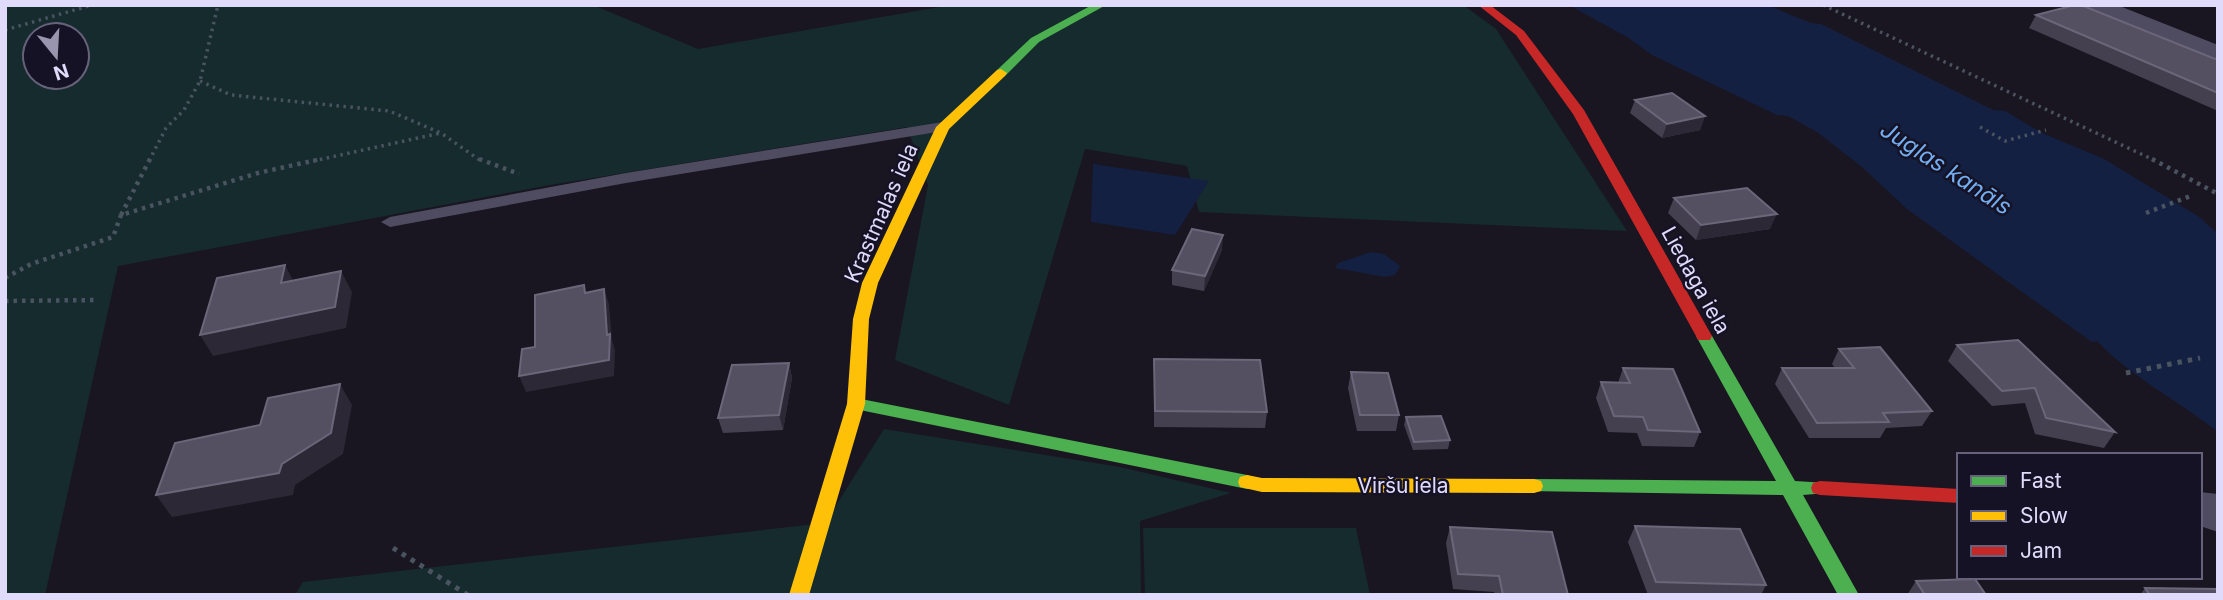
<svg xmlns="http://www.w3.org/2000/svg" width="2223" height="600" viewBox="0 0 2223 600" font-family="Inter,sans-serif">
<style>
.green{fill:#162b2d;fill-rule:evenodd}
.water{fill:#132042}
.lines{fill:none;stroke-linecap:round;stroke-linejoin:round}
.path-far2{stroke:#4a5360;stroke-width:3.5;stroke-dasharray:2.5 4.5;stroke-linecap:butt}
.path-far1{stroke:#4a5360;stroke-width:4.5;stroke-dasharray:3.5 5;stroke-linecap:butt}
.path{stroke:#4a5360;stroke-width:5;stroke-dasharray:4.5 6;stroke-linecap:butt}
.lane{fill:#4f4c61;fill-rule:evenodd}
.street{fill:#4f4c61;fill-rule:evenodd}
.fast{fill:#4caf50;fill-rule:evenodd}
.slow{fill:#ffc107;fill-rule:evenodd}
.jam{fill:#c62828;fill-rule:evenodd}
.wall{fill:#45404f}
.shaded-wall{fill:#2c2835}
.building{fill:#555061;stroke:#6b667a;stroke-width:2}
.labels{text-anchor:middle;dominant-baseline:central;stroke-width:5;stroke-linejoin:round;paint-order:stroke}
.street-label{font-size:21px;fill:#e0dafb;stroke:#161225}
.water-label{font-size:23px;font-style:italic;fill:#72aef1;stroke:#161225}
</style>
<rect width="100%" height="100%" fill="#191621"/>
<path class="green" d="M5 5H593L698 49 951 5H1463L1496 29 1627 231 1199 212 1187 166 1085 149 1009 405 895 360 928 185 907 127 550 185 118 266 45 595H5ZM35 35H77V77H35Z
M884 429 1120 467 1231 493 1140 521 1141 595H295L303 582 825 523Z
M1143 528H1356L1370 595H1145Z"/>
<path class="water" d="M1569 5H1767L1811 23 1821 24 1993 110 2005 111 2042 133 2104 159 2198 216 2218 234V432C2178 400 2132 378 2097 341L2092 342 2071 327 1907 209 1862 167 1817 132 1788 116 1777 115 1652 55 1627 37Z
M1093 164 1209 181 1175 235 1091 222Z
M1371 252 1384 254 1400 266 1395 275 1385 277 1335 268 1338 263Z"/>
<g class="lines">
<path class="path-far2" d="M1823 5 2156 161
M5 30 92 5
M200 81 231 95 389 111 441 133 481 161
M1980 127 2005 141 2046 130
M149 161 166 128 184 110 200 81 218 5
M313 161 441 133"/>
<path class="path-far1" d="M150 159 121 215 258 173 321 159
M479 159 519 174
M2152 159 2218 194
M2146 213 2193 195
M5 278 31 264 113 237 121 215
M5 301 98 300"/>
<path class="path" d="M2126 373 2200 358
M393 548 468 595"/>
<path class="lane" d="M943 122 949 124V130L626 183 390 227 381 222 390 217 626 173Z"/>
<path class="street" d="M2080 5H2117L2218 45V63L2084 10Z
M2200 492 2218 494V532L2200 526Z"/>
<path class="fast" d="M1092 5H1106L1039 42 1005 76H997V70L1031 38Z
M1704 331 1712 336 1795 481 1827 483 1829 488 1827 493 1803 495 1859 595H1838L1783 495 1527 491 1525 486 1527 481 1534 479 1776 481 1696 336Z
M856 398 1247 475 1254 477 1256 482 1254 487 1247 489 850 408 847 404 850 400Z"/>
<path class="slow" d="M1001 69 1007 73 1005 76 949 129 878 283 869 319 865 404 809 595H789L847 404 853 319 862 283 936 127 997 70Z
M1247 475 1262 478 1534 479 1541 481 1543 486 1541 491 1534 493 1262 492 1240 487 1238 482 1240 477Z"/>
<path class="jam" d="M1478 5H1490L1524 31 1584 110 1712 336 1710 340H1698L1696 336 1573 114 1516 35Z
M1820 481 1959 489V503L1820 495 1813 493 1811 488 1813 483Z"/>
</g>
<path class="wall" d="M2036 15 2215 59 2218 58V111L2029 28Z
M1635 100 1705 116 1700 130 1662 138 1630 113Z
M1674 198 1770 229 1696 240 1668 213Z
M1222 250 1204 291 1172 285V270Z
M1957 345 2115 432 2104 448 2035 434 2025 403 1992 406 1948 361Z
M1839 349 1932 411 1922 426 1886 428 1880 438H1809L1775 384 1782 368H1835L1832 364Z
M1154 359 1267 412 1265 428 1154 427Z
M789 363 792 378 783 430 723 433 718 418Z
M1623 368 1700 432 1694 447 1642 446 1637 433 1608 432 1596 398 1601 382 1618 383Z
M1351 372 1399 415 1396 431H1357L1348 388Z
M1406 417 1450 440 1448 449 1413 450 1404 425Z
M1635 526 1766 585 1761 595H1648L1628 542Z
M1450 527 1568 595H1495L1494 592 1453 589 1446 543Z
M1916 581 1986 595H1907Z
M2145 588 2218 595H2140Z"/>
<path class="shaded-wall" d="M1705 116 1700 130 1662 138 1667 124Z
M1777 214 1770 229 1696 240 1701 225Z
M1223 235 1222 250 1204 291 1205 276Z
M285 265 296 286 281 283Z
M341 271 352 292 346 328 213 356 200 335Z
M604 289 609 304 612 340 615 350 614 376 526 392 519 376 607 335Z
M789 363 792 378 783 430 779 415Z
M340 384 352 405 343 454 295 485 293 495 172 517 156 495 282 464Z"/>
<path class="building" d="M2075 5H2081L2215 59 2218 58V93L2036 15Z
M1672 93 1705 116 1667 124 1635 100Z
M1747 188 1777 214 1701 225 1674 198Z
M1192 229 1223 235 1205 276 1172 270Z
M285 265 281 283 341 271 335 307 200 335 217 278Z
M584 285 585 293 604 289 607 335 610 334 609 360 519 376 522 349 535 347V295Z
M2018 340 2115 432 2046 418 2035 388 2002 391 1957 345Z
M1880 347 1932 411 1883 413 1889 422 1817 423 1782 368H1854L1839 349Z
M1154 359 1260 360 1267 412 1155 411Z
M789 363 779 415 718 418 732 365Z
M1623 368 1673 369 1700 432 1648 430 1643 417 1614 416 1601 382 1630 383Z
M1351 372 1388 373 1399 415H1360Z
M340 384 331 433 282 464 279 473 156 495 175 443 260 425 268 398Z
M1441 416 1450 440 1414 442 1406 417Z
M1635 526 1740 529 1766 585 1656 582Z
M1450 527 1552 532 1568 595H1503L1499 576 1458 574Z
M1975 579 1986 595H1925L1916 581Z
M2145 588 2218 589V595H2150Z"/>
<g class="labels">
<g class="street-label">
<text transform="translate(881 213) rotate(-66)">Krastmalas iela</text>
<text transform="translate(1696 280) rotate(61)">Liedaga iela</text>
<text x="1403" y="485">Viršu iela</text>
</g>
<g class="water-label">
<text transform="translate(1946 168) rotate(33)">Juglas kanāls</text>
</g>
</g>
<rect width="2223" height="600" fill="none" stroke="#e0dafb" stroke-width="14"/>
<rect x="1957" y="453" width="245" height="126" fill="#161225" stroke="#67627b" stroke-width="2"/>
<rect x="1971" y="476" width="35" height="10" fill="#4caf50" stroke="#67627b" stroke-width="2"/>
<text x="2020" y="488" font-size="21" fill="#e0dafb">Fast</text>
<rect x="1971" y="511" width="35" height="10" fill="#ffc107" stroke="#67627b" stroke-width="2"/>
<text x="2020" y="523" font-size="21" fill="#e0dafb">Slow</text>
<rect x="1971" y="546" width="35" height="10" fill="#c62828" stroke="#67627b" stroke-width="2"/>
<text x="2020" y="558" font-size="21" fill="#e0dafb">Jam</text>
<g transform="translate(56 56) rotate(162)"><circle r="33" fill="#161225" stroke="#67627b" stroke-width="2"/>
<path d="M0-5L12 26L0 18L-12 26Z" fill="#9a95af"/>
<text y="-10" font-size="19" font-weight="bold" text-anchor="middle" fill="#e0dafb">N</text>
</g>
</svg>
